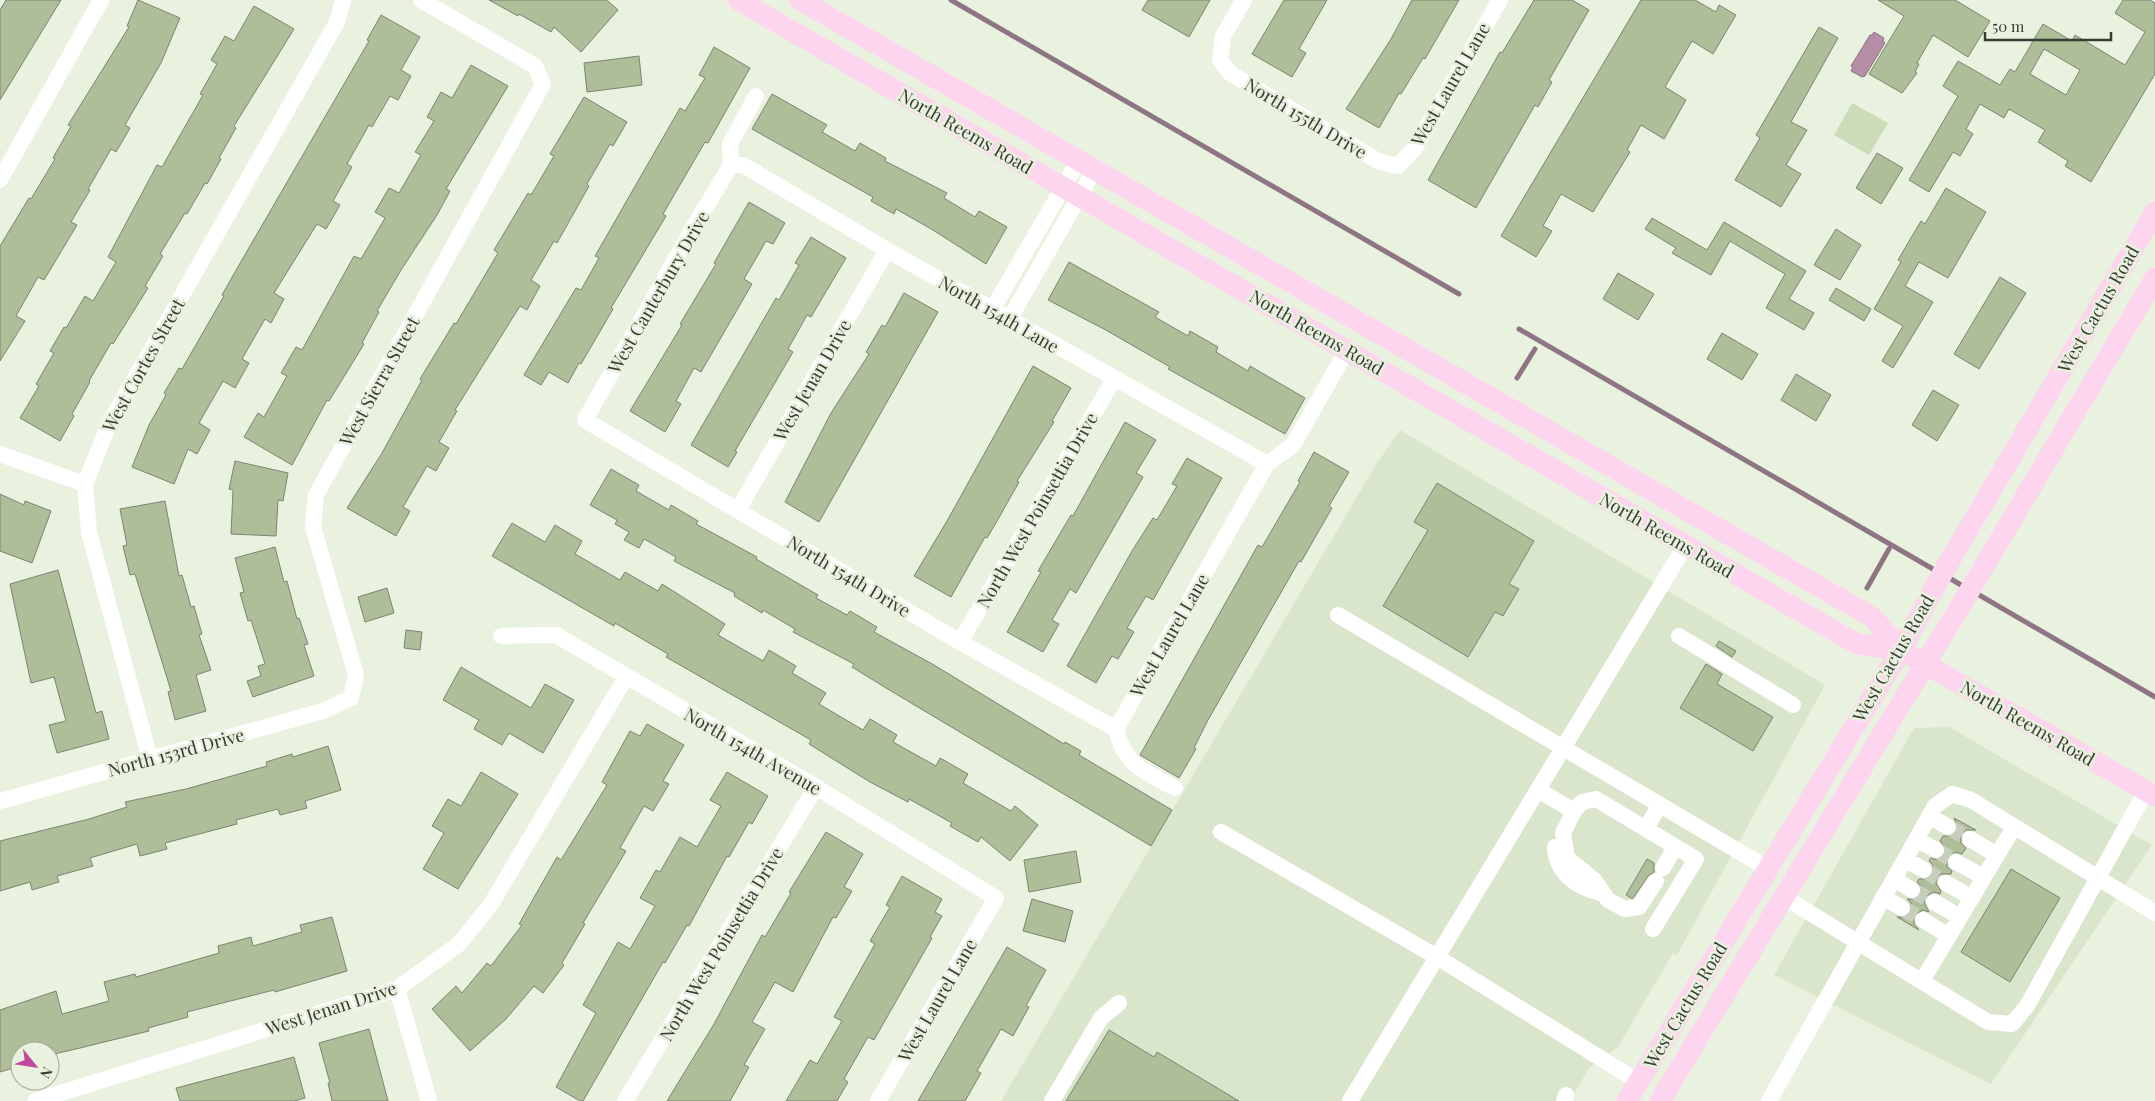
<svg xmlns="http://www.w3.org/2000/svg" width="2155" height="1101" viewBox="0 0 2155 1101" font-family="'Playfair Display',serif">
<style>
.built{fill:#dae6cc}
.green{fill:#ccdcb8}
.water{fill:#b38ea5;stroke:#8e7583}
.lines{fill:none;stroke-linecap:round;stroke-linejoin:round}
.stream{stroke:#8e7583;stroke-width:5}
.building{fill:#adbe98;stroke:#7c8472;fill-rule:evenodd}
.minor-tunnel{stroke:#c6cebc;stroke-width:16;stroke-dasharray:16 8;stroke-linecap:butt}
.minor{stroke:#fff;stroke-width:16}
.major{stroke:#fdd5ee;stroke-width:21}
.labels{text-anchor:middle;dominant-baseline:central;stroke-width:5;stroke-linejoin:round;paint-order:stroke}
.street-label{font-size:18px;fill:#383c34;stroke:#e9f2de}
</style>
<rect width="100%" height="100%" fill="#e9f2de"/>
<path class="built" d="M1400 430 1825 685 1677 955 1673 953 1618 1047 1589 1068 1570 1101H1001L1375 466Z
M1949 727 2152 845 1991 1084 1774 975 1914 728Z"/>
<path class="green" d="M1852 103 1888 123 1869 155 1834 135Z"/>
<path class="water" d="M1874 32 1884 38 1883 41 1885 43 1865 76 1862 77 1851 71 1853 67 1851 66 1870 35H1872Z"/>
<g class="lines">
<path class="stream" d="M951 0 1459 294
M1519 329 1938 572
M1517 378 1535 349
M1946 576 1966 588
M1867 588 1889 549
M1974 592 2155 697"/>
</g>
<path class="building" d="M6 0H61L0 100V10Z
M138 0 180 18 161 63 125 125 130 128 116 152 111 149 88 189 90 190 71 222 77 225 44 280 38 277 16 316 25 321 0 361V246L29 198 31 199 55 159 53 158 71 126 68 125 129 27 127 26Z
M489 0H607L618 10 581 52 554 27 551 32 519 14 518 16Z
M1148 0H1210L1189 37 1142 10Z
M1284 0H1327L1299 49 1306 53 1292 77 1252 54Z
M1412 0H1459L1425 59 1423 58 1401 94 1399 93 1379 128 1346 109 1391 39Z
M1534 0H1572L1589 10 1549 80 1552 82 1538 107 1535 105 1476 208 1428 180 1500 52 1502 53Z
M1641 0H1695L1716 12 1719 5 1736 15 1713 54 1692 41 1665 87 1686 100 1664 139 1641 125 1627 150 1630 152 1593 212 1561 194 1543 226 1552 231 1536 257 1501 236Z
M1878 0H1955L1990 21 1968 57 1933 35 1917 63 1919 64 1915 72 1917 73 1902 93 1869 74 1904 16Z
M2123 0H2150L2155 3V74L2091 182 2065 166 2068 161 2038 142 2045 130 2009 109 2004 118 1980 104 1966 129 1973 134 1960 156 1953 152 1929 192 1909 180 1958 96 1943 86 1958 61 2000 85 2010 69 2015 72 2043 24 2072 41 2075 35 2125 65 2145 32 2115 13ZM2044 49 2080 70 2066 95 2030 74Z
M254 6 294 29 234 126 236 128 219 158 221 159 207 184 205 183 187 214 185 213 160 254 163 256 145 286 148 288 113 344 111 343 89 381 90 382 72 414 74 416 60 441 20 418 39 386 36 384 54 353 50 351 64 327 66 328 85 296 93 301 116 262 108 257 157 165 162 167 203 95 200 94 217 64 211 60 225 36 234 41Z
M381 15 420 37 401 70 411 76 398 100 390 96 372 127 369 125 347 164 352 167 333 201 340 205 326 229 317 224 274 293 284 299 271 323 265 319 242 359 249 363 235 388 223 381 199 423 210 430 197 454 188 449 174 484 132 467 149 425 166 395 164 393 179 368 182 369 224 296 222 295 239 265 369 41 367 40Z
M1819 27 1838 38 1791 122 1807 130 1786 165 1801 174 1781 207 1735 180 1760 138 1756 135Z
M714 47 750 68 708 143 705 142 663 214 666 216 611 308 613 309 581 364 579 363 568 383 549 372 541 385 524 375 576 288 581 290 599 258 595 256 680 108 685 111 705 78 699 75Z
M639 56 642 85 587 92 584 63Z
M471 65 508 86 446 189 450 191 437 215 401 270 377 311 379 312 362 343 364 344 329 401 327 400 292 465 244 437 258 413 264 417 287 376 281 373 296 347 302 350 354 256 361 259 385 218 375 212 389 188 399 193 421 155 415 152 434 121 427 117 441 92 452 98Z
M772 94 827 125 822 132 855 151 860 143 886 158 885 161 947 193 944 198 975 217 979 211 1007 227 986 264 933 230 896 209 894 214 871 201 873 197 752 129Z
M584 97 627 122 613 146 610 144 587 184 589 186 557 243 554 241 531 280 540 286 527 310 520 306 455 410 457 411 439 442 449 448 436 471 427 466 403 507 410 511 396 536 347 508 382 453 422 380 420 379 454 323 456 324 498 253 494 250 528 193 531 195 554 156 550 154Z
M1877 153 1903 168 1881 204 1856 188Z
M1946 188 1986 212 1948 278 1919 262 1905 286 1933 302 1893 368 1882 361 1903 326 1874 309 1901 262 1898 260 1921 221 1925 224Z
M749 202 785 223 773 244 766 241 744 279 752 284 701 372 694 368 676 401 681 404 665 432 630 411 682 325 680 324 716 264 714 263Z
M1652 218 1707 250 1724 222 1806 271 1789 299 1814 313 1804 330 1766 308 1785 274 1730 241 1711 275 1672 253 1676 248 1645 229Z
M1836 229 1861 245 1840 280 1814 265Z
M811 237 846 258 811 317 807 315 788 349 793 352 735 451 737 452 728 467 691 445 776 298 779 300 799 265 795 263Z
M1069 262 1159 312 1155 317 1188 336 1190 331 1218 347 1216 352 1248 371 1250 366 1305 398 1285 434 1168 369 1170 367 1104 329 1048 300Z
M1618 273 1654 294 1638 320 1603 299Z
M2000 277 2026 293 1979 369 1954 354Z
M1836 288 1871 309 1864 321 1829 300Z
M904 293 938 312 819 522 785 502 831 413 869 354 866 352 882 325 885 327Z
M1722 333 1758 354 1742 380 1707 359Z
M1033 366 1071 388 1052 421 1054 422 1017 481 1019 482 996 523 987 538 985 537 951 597 914 576 947 521Z
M1796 374 1831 395 1816 421 1781 400Z
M1933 390 1959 405 1937 441 1912 425Z
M1125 422 1156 440 1136 473 1143 477 1076 593 1070 589 1052 620 1059 624 1043 652 1007 632 1041 572 1038 571 1071 515 1073 516Z
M1314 452 1349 472 1329 506 1332 508 1313 541 1301 562 1299 561 1208 720 1194 748 1196 749 1179 778 1140 755 1258 545 1262 547 1300 482 1298 481Z
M1187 458 1222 478 1153 600 1146 596 1127 628 1134 632 1118 659 1112 656 1096 683 1067 666 1132 551 1153 518 1157 520 1177 486 1172 484Z
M235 461 288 473 283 501 278 500 276 536 231 534 233 490 229 489Z
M611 469 639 485 636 491 669 510 671 505 698 521 696 524 757 557 756 559 818 595 816 598 847 615 850 611 877 627 874 632 934 665 1064 744 1065 742 1081 751 1079 755 1172 810 1151 846 886 688 852 667 854 664 793 632 795 629 763 610 762 613 734 596 735 593 674 561 676 557 644 539 639 548 624 540 629 532 615 524 617 520 590 505Z
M1437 483 1534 541 1509 584 1519 589 1503 616 1495 612 1468 657 1383 606 1428 530 1414 522Z
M0 494 24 505 25 501 51 511 32 563 0 551Z
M165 501 179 576 182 575 191 607 194 606 202 634 199 635 211 670 196 675 206 711 175 720 168 692 171 691 135 574 130 575 123 546 127 545 120 509Z
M512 523 545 542 555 525 582 541 575 554 620 580 625 572 658 591 662 584 725 624 718 635 763 661 769 650 796 666 792 673 826 693 819 704 863 730 870 719 897 735 893 742 936 766 940 758 968 774 963 783 1011 811 1015 806 1038 825 1010 861 981 837 978 842 950 826 952 823 909 799 908 802 870 782 809 744 811 740 666 657 668 654 615 623 614 626 492 556Z
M275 547 284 582 287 581 297 619 299 618 308 644 304 645 314 676 253 697 247 681 261 676 258 666 265 664 251 620 248 621 240 593 244 592 235 558Z
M58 570 96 713 102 711 109 739 57 753 49 725 66 721 54 677 31 683 10 584Z
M387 588 394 613 365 622 358 597Z
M406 630 422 632 420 650 404 648Z
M1719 641 1736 651 1732 657 1716 646Z
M1706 664 1722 674 1717 684 1773 717 1753 751 1680 708Z
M461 667 531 708 545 684 574 700 543 753 509 733 502 745 474 729 479 720 443 700Z
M647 724 684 745 663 781 669 784 653 811 644 806 620 848 626 851 583 923 585 924 562 963 564 965 543 993 534 986 506 1019 470 1051 432 1009 456 986 462 993 487 963 491 966 522 925 519 924 557 857 561 860 607 785 602 782 630 731 640 736Z
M328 746 341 790 305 801 307 808 280 815 278 809 236 820 237 824 165 843 167 849 140 856 137 844 90 858 93 866 57 876 59 882 32 890 30 882 0 891V841L89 819 127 807 125 802 186 789 267 766 266 762 292 754 293 757Z
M481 772 518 794 458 889 423 869 444 833 432 826 448 799 461 806Z
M727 772 768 796 752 824 749 822 729 857 727 856 689 926 687 925 665 963 663 962 583 1101H580L556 1087 596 1013 583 1005 618 942 630 949 655 906 640 898 656 870 660 872 680 837 697 847 721 806 710 800Z
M1954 818 1976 830H1966L1961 834V843L1966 848 1962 854 1955 852 1947 857V867L1952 871 1951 874H1941L1937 878 1936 883 1941 891 1940 894 1934 892 1925 897 1924 902 1929 912 1923 910 1914 915V924L1919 930 1897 917H1907L1911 913V903L1907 899H1916L1921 895V886L1917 882 1919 879H1929L1933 875V865L1929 861 1931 858 1937 860 1944 855 1946 849 1940 841 1943 836H1953L1957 832 1958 827Z
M826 832 863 854 844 887 852 891 836 918 833 917 793 992 775 982 752 1022 765 1029 744 1065 749 1067 730 1101H667L714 1024 762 935 765 937 791 893 789 892Z
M1076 851 1081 882 1029 892 1024 860Z
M1647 859 1654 863V872L1648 876 1633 898H1631L1626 895Z
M2011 869 2060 898 2010 982 1961 952Z
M902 876 942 899 935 912 942 916 930 937 932 938 874 1040 868 1037 844 1079 848 1082 837 1101H786L810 1060 817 1064 842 1021 834 1017 875 944 870 941 890 907 886 905Z
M1032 899 1073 911 1065 942 1023 931Z
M332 917 347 971 275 992 274 990 187 1012 188 1017 148 1028 149 1031 80 1048 50 1055V1051H20V1066L0 1072V1010L56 991 62 1014 109 1001 104 982 135 974 136 977 219 953 218 946 251 937 253 946 302 932 300 925Z
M1007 947 1046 970 1026 1006 1029 1007 1013 1036 1001 1029 977 1071 981 1073 965 1101H918Z
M369 1029 388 1101H332L328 1083H330L319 1043Z
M1109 1030 1154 1057 1157 1052 1239 1101H1066Z
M294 1057 305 1098 294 1101H180L176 1088Z"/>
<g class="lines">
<path class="minor-tunnel" d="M1948 827 1970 839
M1936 850 1956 862
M1924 870 1946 883
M1912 890 1934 902
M1902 908 1923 920"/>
<path class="minor" d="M1244 0 1223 36 1220 60 1230 73 1378 161 1398 166 1415 148 1500 0
M731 165 693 228 585 420 960 642 1116 729
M731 165H743L887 250 1267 464
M731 165 730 144 756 96
M0 180 101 0
M992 310 1079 160
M1009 320 1095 169
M0 454 85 484
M738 510 887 250
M1338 615 1767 868
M501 636 556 635 816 787 996 898 878 1101
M1679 636 1793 705
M960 642 1114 379
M150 759 89 532 85 484 109 424 337 22 343 0
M1175 788C1145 772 1124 765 1116 729L1267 464 1293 445 1347 350
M1538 790 1574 811 1582 802 1596 799 1646 829
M0 801 323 711 351 698 356 675 313 527 316 495 543 84 535 66 421 0
M1574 811 1563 833 1567 858 1594 880 1608 900 1625 909 1639 907 1656 881
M1929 816 1948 827
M1221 832 1437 957 1639 1082
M1916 839 1936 850
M1970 839 1997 855
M1555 847C1556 873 1577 888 1601 893
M1905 859 1924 870
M1956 862 1984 877
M1663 868 1675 847
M1894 879 1912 890
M1946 883 1972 898
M1784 897 1988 1022 2012 1024 2027 1006 2146 791
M1883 897 1902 908
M1934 902 1960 917
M1923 920 1949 936
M1653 929 1696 859 1646 829 1659 806
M1922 981 2014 827
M397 989 429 1101
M35 1101 397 989 459 944 491 904 626 677
M625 1101 816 787
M1052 1101 1101 1018 1119 1003
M1350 1101 1685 546
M1564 1101 1566 1095
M1769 1101 1935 806 1952 794 1971 800 2155 913"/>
<path class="major" d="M738 0 1857 644 1901 650
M800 0 1872 617 1901 650 2155 796
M1627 1101 1901 650 1942 574 2155 212
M1660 1101 1970 590 2155 278"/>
</g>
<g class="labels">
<g class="street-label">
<text transform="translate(1450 84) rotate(-60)">West Laurel Lane</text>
<text transform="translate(1306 118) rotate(31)">North 155th Drive</text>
<text transform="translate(966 131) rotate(30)">North Reems Road</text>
<text transform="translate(658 292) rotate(-60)">West Canterbury Drive</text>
<text transform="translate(2098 309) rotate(-60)">West Cactus Road</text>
<text transform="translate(999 314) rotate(30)">North 154th Lane</text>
<text transform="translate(1317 332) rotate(30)">North Reems Road</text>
<text transform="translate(143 365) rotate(-61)">West Cortes Street</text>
<text transform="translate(812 380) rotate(-60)">West Jenan Drive</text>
<text transform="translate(379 381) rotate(-61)">West Sierra Street</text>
<text transform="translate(1037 510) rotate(-60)">North West Poinsettia Drive</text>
<text transform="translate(1667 535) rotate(30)">North Reems Road</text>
<text transform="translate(849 576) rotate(31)">North 154th Drive</text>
<text transform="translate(1169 635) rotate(-60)">West Laurel Lane</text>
<text transform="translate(1893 658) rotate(-60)">West Cactus Road</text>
<text transform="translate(2028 723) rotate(30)">North Reems Road</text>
<text transform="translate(753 751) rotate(30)">North 154th Avenue</text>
<text transform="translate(176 752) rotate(-15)">North 153rd Drive</text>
<text transform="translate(721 944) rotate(-59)">North West Poinsettia Drive</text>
<text transform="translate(937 1000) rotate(-60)">West Laurel Lane</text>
<text transform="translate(1685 1005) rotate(-59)">West Cactus Road</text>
<text transform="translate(331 1008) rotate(-18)">West Jenan Drive</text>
</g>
</g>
<g transform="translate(35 1066) rotate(120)"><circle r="24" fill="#e9f2de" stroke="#a2a99a"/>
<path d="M0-4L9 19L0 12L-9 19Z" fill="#c0489d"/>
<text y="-8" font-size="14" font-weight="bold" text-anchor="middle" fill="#383c34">N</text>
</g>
<path d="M1985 32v8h126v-8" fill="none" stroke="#383c34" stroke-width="2.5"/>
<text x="1992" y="32" font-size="15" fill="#383c34" stroke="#e9f2de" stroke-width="4" paint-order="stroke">50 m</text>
</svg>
